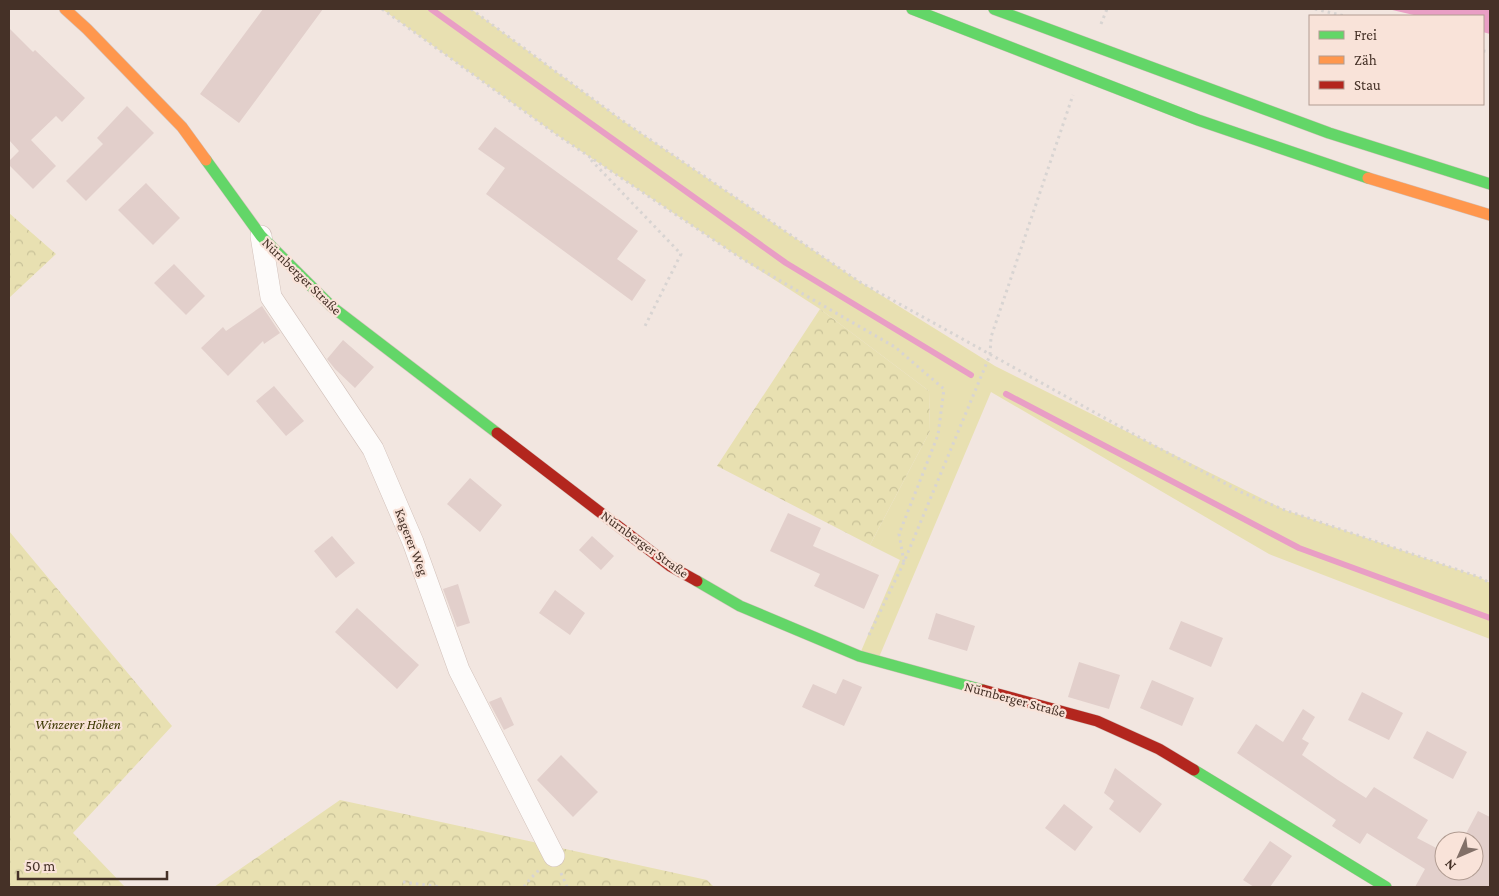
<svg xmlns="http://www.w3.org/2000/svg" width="1499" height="896" viewBox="0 0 1499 896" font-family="'Crimson Pro',serif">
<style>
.grass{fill:#e8e0b1}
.forest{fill:url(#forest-crowns)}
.water{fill:#e99ec5}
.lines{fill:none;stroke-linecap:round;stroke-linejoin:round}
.stream{stroke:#e99ec5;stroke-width:6}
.building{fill:#e2cfcb}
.street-casing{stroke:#d2c1ba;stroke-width:22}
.fast-casing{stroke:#d2c1ba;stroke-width:12}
.slow-casing{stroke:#d2c1ba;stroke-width:12}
.jam-casing{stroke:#d2c1ba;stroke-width:12}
.path{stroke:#d8d4d2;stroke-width:3;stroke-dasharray:2.5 4;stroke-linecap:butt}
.street{stroke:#fdfbfa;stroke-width:21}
.fast{stroke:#63d668;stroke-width:11}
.slow{stroke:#ff974d;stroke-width:11}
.jam{stroke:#b3261e;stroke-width:11}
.labels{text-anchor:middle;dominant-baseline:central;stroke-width:4.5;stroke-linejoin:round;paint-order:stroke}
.street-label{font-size:14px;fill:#453127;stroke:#f9e3d9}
.park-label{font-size:14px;font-style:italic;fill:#3d3903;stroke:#f9e3d9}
</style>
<defs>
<pattern id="forest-crowns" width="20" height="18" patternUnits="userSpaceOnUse" patternTransform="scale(1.25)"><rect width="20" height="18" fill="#e8e0b1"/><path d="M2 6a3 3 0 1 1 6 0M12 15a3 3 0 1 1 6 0" fill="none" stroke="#c8c198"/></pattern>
</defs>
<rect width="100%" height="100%" fill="#f2e6e0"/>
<path class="grass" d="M382 9H471L623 121 860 282 995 366 1285 510 1479 577 1490 583V639L1269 554 991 392 877 662 859 656 900 560 870 545 930 431 929 391 820 309 739 257 557 135Z"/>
<path class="forest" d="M9 213 56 254 9 298Z
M820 309 929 391 930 431 870 545 717 466Z
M9 531 172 726 73 833 125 887H9Z
M340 800 707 880 714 887H214Z"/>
<path class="water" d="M1388 9H1490V34L1483 32V16H1418Z"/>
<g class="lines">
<path class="stream" d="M431 9 786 263 971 375
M1006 394 1299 548 1490 618"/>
</g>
<path class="building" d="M263 9H323L239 123 200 94Z
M9 28 33 52 35 50 85 98 62 122 56 116 31 140 56 166 33 189 9 165V161L19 151 9 140Z
M127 106 154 133 86 201 66 181 103 144 97 138Z
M495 127 638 231 617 259 646 280 632 301 486 194 505 168 478 149Z
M146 183 180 218 153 245 118 210Z
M174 264 205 296 186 315 154 283Z
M262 306 280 333 264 344 263 341 228 376 201 348 223 327 226 331Z
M343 340 374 367 355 388 335 369 327 359Z
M274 386 304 421 286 436 256 401Z
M470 478 502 505 480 532 447 504Z
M788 513 821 528 813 546 879 575 864 609 814 586 820 574 770 551Z
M332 536 355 563 336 578 314 551Z
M592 536 614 556 601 570 579 550Z
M458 584 470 623 457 627 443 589Z
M555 590 585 613 570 635 539 613Z
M357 608 419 665 397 689 335 632Z
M936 613 975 626 967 651 928 639Z
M1181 621 1223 638 1211 667 1169 649Z
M1079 662 1120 675 1109 709 1068 697Z
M843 679 862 687 844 726 802 707 813 684 836 694Z
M1152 680 1194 698 1182 726 1140 708Z
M1362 692 1403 713 1389 740 1348 720Z
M501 697 514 725 504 730 489 702Z
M1303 709 1315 717 1302 739 1309 743 1302 755 1338 780 1366 798 1374 787 1428 820 1417 838 1444 852V871H1474V841H1462L1478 811 1490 817V887H1415L1425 869 1367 833 1360 844 1332 826 1336 820 1237 753 1256 724 1283 742Z
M1427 731 1467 752 1453 779 1413 758Z
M561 755 598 792 573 817 537 780Z
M1115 768 1162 804 1140 833 1109 809 1114 801 1104 793Z
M1064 804 1093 827 1075 851 1045 828Z
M1270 841 1292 856 1270 887H1254L1243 880Z"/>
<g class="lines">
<g class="street-casing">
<path id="street" d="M261 236 271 297 373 449 413 542 459 670 554 856"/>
</g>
<g class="fast-casing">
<path id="fast" d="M912 9 1198 120 1368 178
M994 9 1329 133 1490 184
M206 160 261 236 331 306 497 433
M697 581 740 606 859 656 983 690
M1194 770 1386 887"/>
</g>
<g class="slow-casing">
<path id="slow" d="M65 9 87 29 182 127 206 160
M1368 178 1490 215"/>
</g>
<g class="jam-casing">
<path id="jam" d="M497 433 670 566 697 581
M983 690 1097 721 1159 749 1194 770"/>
</g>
<path class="path" d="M382 9 557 135 739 257 895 347 944 389 938 435 899 534 904 562
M471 9 623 121 860 282 1146 441 1243 493 1285 510 1479 577 1490 583
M1315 9 1345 16
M1101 24 1107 9
M1483 51 1490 52
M591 160 681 254 645 326
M869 635 904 562 990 355 991 337 1073 95
M561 873 567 887
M403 882 442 887
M524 887 530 879 540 869"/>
<use href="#street" class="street"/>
<use href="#fast" class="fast"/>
<use href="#slow" class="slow"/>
<use href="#jam" class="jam"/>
</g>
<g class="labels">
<g class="street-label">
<text transform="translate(302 276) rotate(44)">Nürnberger Straße</text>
<text transform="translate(412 542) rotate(69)">Kagerer Weg</text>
<text transform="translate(645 544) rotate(36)">Nürnberger Straße</text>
<text transform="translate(1015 699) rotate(15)">Nürnberger Straße</text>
</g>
<g class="park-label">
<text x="78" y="724">Winzerer Höhen</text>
</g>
</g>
<rect width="1499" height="896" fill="none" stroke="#453127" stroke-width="20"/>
<rect x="1309" y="15" width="175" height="90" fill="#f9e3d9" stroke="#b19c92"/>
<rect x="1319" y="31" width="25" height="8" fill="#63d668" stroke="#b19c92"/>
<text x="1354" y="40" font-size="15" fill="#453127">Frei</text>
<rect x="1319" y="56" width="25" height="8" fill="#ff974d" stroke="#b19c92"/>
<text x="1354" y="65" font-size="15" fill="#453127">Zäh</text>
<rect x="1319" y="81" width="25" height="8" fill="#b3261e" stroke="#b19c92"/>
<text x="1354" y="90" font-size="15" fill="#453127">Stau</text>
<g transform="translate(1459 856) rotate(225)"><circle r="24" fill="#f9e3d9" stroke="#b19c92"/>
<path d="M0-4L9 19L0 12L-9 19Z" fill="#827068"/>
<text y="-8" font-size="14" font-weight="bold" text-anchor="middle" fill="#453127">N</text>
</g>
<path d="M18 871v8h149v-8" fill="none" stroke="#453127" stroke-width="2.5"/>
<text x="25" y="871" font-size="15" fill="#453127" stroke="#f9e3d9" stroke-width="4" paint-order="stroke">50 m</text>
</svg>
